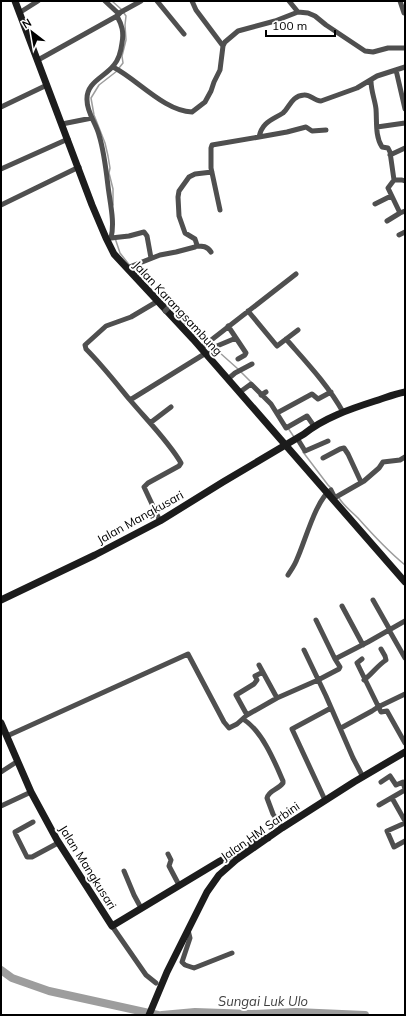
<svg xmlns="http://www.w3.org/2000/svg" width="406" height="1016" viewBox="0 0 406 1016" font-family="Mulish,sans-serif">
<style>
.lines{fill:none;stroke-linecap:round;stroke-linejoin:round}
.stream{stroke:#9d9d9d;stroke-width:1.5}
.river{stroke:#9d9d9d;stroke-width:8}
.street{stroke:#4f4f4f;stroke-width:5}
.secondary{stroke:#1c1c1c;stroke-width:7}
.street-bridge{stroke:#4f4f4f;stroke-width:5}
.labels{text-anchor:middle;dominant-baseline:central;stroke-width:4;stroke-linejoin:round;paint-order:stroke}
.street-label{font-size:12px;fill:#000;stroke:#fff}
.water-label{font-size:13px;font-style:italic;fill:#3e3e3e;stroke:#fff}
</style>
<rect width="100%" height="100%" fill="#fff"/>
<g class="lines">
<path class="stream" d="M112 1 121 9 126 16 125 25 126 40 122 56 123 63 119 68
M113 205V189L109 173 110 168 108 156 105 143 94 115 91 98 99 85 117 71
M115 238 120 253 134 271 165 304 197 335 207 342
M210 344 238 369
M241 372 251 382
M288 428 294 437
M303 452 328 485 331 488
M339 498C344 506 351 511 358 518 373 535 388 551 405 565"/>
<path class="river" d="M1 970 12 978 49 991 158 1015
M162 1015 195 1012 252 1014 296 1012 365 1015"/>
<path class="street" d="M105 1 119 14
M157 1 184 34
M192 1 196 10 223 46
M289 1 298 12
M400 1 404 13
M19 13 38 1
M38 60 117 16 121 12 141 1
M113 67C137 79 164 111 192 112L205 102 211 91 214 82 220 70 223 46 225 42 238 31 275 21 298 12 308 13 315 16 326 25 365 51 373 52 388 48H405
M396 70 405 109
M371 81C371 91 375 100 376 109 377 122 375 136 382 147L388 148 390 152 394 180 388 188 400 213 405 211
M1 107 47 85
M62 124 92 118
M377 127 405 123
M259 137 287 132 306 127 312 131 326 130
M390 155 405 148
M1 169 68 139
M394 180H402L405 181
M375 204 391 196
M1 205 79 167
M220 210 211 168V148L212 145 259 137C262 122 272 120 283 113 290 107 291 96 304 95 310 94 314 101 321 101L357 88 377 76 405 67
M387 221 400 213
M399 235 405 232
M106 238H111C115 222 110 203 108 186 106 169 104 151 99 135 96 123 87 113 87 100 86 82 105 77 114 65 119 59 121 51 122 43 124 32 122 25 117 16
M111 238 129 236 144 232 147 236 151 258
M196 246C203 246 207 246 211 252
M127 268 160 255 176 252 195 247 197 245 195 239 185 233 179 216 178 197 179 191 189 177 195 174 212 172
M158 301 131 317 106 326 85 345 86 349C102 365 116 383 130 400 146 419 169 442 181 463L179 466 148 483 144 487 160 521
M248 311 277 346 298 330
M228 326 246 353 245 355 238 359
M286 339C307 363 328 385 343 412
M201 348 296 274
M208 355 217 346 236 338
M228 379 235 373 252 364
M240 392 251 384 271 404 286 428 307 416 314 426
M261 395 266 392
M130 400 206 353
M277 413 312 394 318 399 331 392
M150 423 171 407
M297 438 305 451 328 441
M323 458 340 449 344 448 348 454 361 482
M288 575C291 570 295 565 297 559 305 542 316 499 331 490L334 496 336 497 364 481 379 468 383 462 400 460 405 457
M373 600 390 630
M342 606 363 645
M316 620 335 659
M389 630 405 658
M304 650 326 696 353 758 363 777
M362 659 357 663 381 712 387 711 405 743
M259 665 277 698 318 680 339 669 340 667 335 659 368 642 405 621
M364 680C373 673 377 666 386 660L385 656 381 649
M247 715 236 695 254 684 257 680 255 676 263 672
M243 719C262 731 274 760 283 781V783C278 790 269 790 267 798L273 814 282 828
M341 728 372 711 378 707 405 694
M7 736 188 654 224 722 229 728 237 724 247 715 277 698
M1 772 18 761
M381 782 390 776 396 785 403 782 405 789
M392 798 405 821
M325 800 292 729 331 708
M379 805 405 790
M1 806 31 792
M33 822 15 832 16 835 27 857H32L58 843
M405 823 387 831 394 847 405 841
M168 854 171 860 169 866 179 885
M124 871 134 895 141 908
M112 926 146 975 156 983
M188 930 190 938 182 962 185 965 194 968 232 953"/>
<path class="secondary" d="M15 1 92 205 106 238 114 254 193 339 405 582
M1 600 95 555 160 521 223 482 304 434C324 418 350 409 375 401 385 398 394 394 405 392
M1 723 31 792 57 840 112 926 220 861 257 841 268 838
M149 1015 167 972 207 892 219 875 236 860 282 828 354 782 405 752"/>
<path class="street-bridge" d="M165 311 170 306"/>
</g>
<g class="labels">
<g class="street-label">
<text transform="translate(178 308) rotate(47)">Jalan Karangsambung</text>
<text transform="translate(140 517) rotate(-29)">Jalan Mangkusari</text>
<text transform="translate(260 831) rotate(-35)">Jalan HM Sarbini</text>
<text transform="translate(88 867) rotate(58)">Jalan Mangkusari</text>
</g>
<g class="water-label">
<text x="263" y="1001">Sungai Luk Ulo</text>
</g>
</g>
<rect width="406" height="1016" fill="none" stroke="#000000" stroke-width="4"/>
<g transform="translate(32 32) rotate(329)" stroke="#ffffff" stroke-width="3" paint-order="stroke">
<path d="M0-3L7 15L0 10L-7 15Z" fill="#000000"/>
<text y="-6" font-size="11" font-weight="bold" text-anchor="middle" fill="#000000">N</text>
</g>
<path d="M266 30v6h69v-6" fill="none" stroke="#000000" stroke-width="2"/>
<text x="272" y="30" font-size="12" fill="#000000" stroke="#ffffff" stroke-width="3" paint-order="stroke">100 m</text>
</svg>
